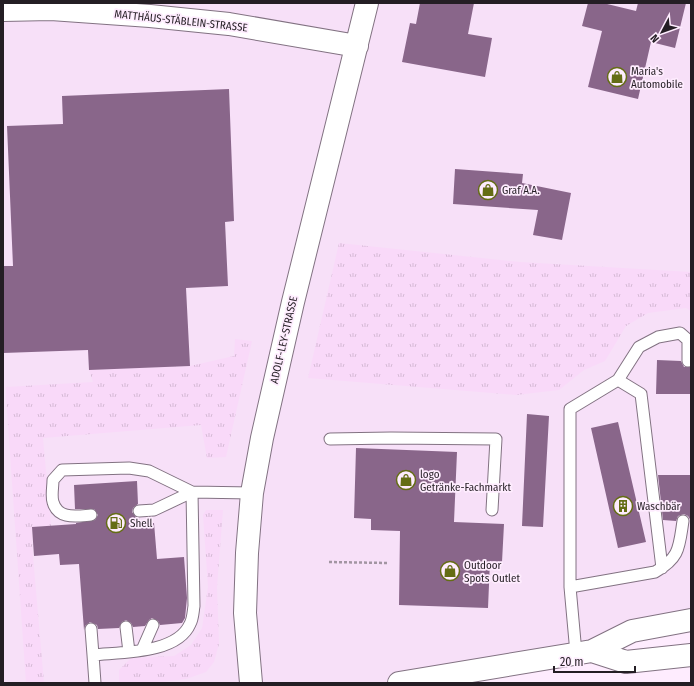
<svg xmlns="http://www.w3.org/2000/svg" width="694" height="686" viewBox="0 0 694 686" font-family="'Fira Sans Condensed',sans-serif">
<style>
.built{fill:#f7e0f8}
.grass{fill:url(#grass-tufts)}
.building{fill:#89668a}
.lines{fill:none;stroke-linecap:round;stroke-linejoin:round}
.lane-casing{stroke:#827282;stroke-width:13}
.street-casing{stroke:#827282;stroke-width:24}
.path{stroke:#a295a2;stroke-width:2.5;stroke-dasharray:3 2;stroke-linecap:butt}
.lane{stroke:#fff;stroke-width:11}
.street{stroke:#fff;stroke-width:22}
.labels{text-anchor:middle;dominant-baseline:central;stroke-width:3.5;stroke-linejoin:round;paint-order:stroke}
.street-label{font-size:11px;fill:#241e24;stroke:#feecfe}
.poi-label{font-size:11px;fill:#241e24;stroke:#feecfe;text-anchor:start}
</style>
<defs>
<pattern id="grass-tufts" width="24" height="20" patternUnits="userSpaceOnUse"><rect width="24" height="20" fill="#f9d9f9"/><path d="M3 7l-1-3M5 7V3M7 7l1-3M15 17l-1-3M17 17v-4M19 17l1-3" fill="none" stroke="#d5bad5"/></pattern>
</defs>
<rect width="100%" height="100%" fill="#feecfe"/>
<path class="built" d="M3 3H691V614L590 649 386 683H3Z"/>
<path class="grass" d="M339 243 520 262 691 272V311L686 308 648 313 626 326 605 361 584 370 559 390 516 395 308 378Z
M235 339 252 341 226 457 207 458 201 425 43 438 51 526 32 527 33 556 44 683H26L6 397V387L93 382 89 370 190 366 234 356Z
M206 510H223L217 587 219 644 214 662 206 672 186 679 156 683H119V670L131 658 174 656 191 645 202 628 208 587 203 515Z"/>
<path class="building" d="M420 3H474L468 34 492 38 485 77 402 62 410 23 416 24Z
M588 3H603L636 11 638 3H686L675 48 651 42 638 99 588 87 602 31 582 26Z
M229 89 234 221 225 222 228 286 186 288 190 366 89 370 88 350 3 353V266H13L7 126 63 124 62 96Z
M455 169 523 174 522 183 571 193 562 240 533 235 538 210 453 204Z
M657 360 681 361 684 367H691V394H656Z
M527 414 549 416 543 527 522 526Z
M618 422 646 542 618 548 591 428Z
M356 448 457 452 454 522 504 524 502 562 490 561 488 608 399 605 400 531 371 530V519L354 518Z
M658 475H691V521L688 516 684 514 678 516 676 521 663 520Z
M137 481 138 504 133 508 132 512 136 517 139 518 140 524 154 523 157 559 184 557 187 598 185 618 182 623 160 625 158 621 152 618 149 620 145 626 133 627 131 623 126 620 122 622 119 628 98 629 97 625 90 622 85 626 84 630 79 564 60 565 59 554 34 556 32 527 76 524V523L95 520 98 515 94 509H75L74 485Z"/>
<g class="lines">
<g class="lane-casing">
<path id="lane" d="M618 380 641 394 662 568
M330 439 391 438 496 439 492 510
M91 515C77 516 58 520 53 502 51 496 53 487 53 480L62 470 129 468 149 471 192 492 154 510 139 511
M570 587 655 572C680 558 679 547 683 521
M126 627 129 652
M91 629 93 655
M142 650 153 625
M576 653 570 587V409L618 380 639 347 658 337 680 333 688 340V361
M95 683 93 655C121 652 177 654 190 624 193 619 193 612 194 606L192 492 252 493"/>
</g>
<g class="street-casing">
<path id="street" d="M3 10 51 9 150 16 229 24 357 46
M592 651 626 662 691 655
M251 683 245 613 247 553 252 493 262 438 293 302 367 3
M399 683 592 651 632 631 691 620"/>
</g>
<path class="path" d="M329 562 387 563"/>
<use href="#lane" class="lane"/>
<use href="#street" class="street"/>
</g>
<defs>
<g id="shop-ring" transform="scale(1)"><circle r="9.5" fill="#feecfe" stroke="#646d14" stroke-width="1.5"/><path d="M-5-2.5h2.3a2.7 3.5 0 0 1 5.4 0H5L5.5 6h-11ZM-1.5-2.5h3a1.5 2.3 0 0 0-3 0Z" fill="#646d14"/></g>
<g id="building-ring" transform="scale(1)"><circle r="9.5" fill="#feecfe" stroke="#646d14" stroke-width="1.5"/><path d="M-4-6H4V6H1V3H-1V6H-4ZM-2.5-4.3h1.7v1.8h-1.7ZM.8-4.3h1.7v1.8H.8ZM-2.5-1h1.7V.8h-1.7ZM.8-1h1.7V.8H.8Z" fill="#646d14"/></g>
<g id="fuel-ring" transform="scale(1)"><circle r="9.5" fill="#feecfe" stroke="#646d14" stroke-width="1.5"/><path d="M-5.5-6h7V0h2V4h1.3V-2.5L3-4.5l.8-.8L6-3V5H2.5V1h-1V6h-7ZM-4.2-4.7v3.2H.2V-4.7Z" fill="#646d14"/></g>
</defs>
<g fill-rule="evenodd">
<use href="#shop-ring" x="617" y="77"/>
<use href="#shop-ring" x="488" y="190"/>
<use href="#shop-ring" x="406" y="480"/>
<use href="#building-ring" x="623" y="506"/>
<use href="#fuel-ring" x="116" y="523"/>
<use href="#shop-ring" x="450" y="571"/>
</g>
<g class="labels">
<g class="street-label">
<text transform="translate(181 21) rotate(6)">MATTHÄUS-STÄBLEIN-STRASSE</text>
<text transform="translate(284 340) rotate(-77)">ADOLF-LEY-STRASSE</text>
</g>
<g class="poi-label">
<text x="631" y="71">Maria's<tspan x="631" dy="13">Automobile</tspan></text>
<text x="502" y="190">Graf A.A.</text>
<text x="420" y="474">logo<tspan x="420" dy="13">Getränke-Fachmarkt</tspan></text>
<text x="637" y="506">Waschbär</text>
<text x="130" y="523">Shell</text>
<text x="464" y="565">Outdoor<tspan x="464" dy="13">Spots Outlet</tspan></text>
</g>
</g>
<rect width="694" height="686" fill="none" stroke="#241e24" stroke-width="8"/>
<g transform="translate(662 32) rotate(229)" stroke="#feecfe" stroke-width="3" paint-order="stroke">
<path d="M0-3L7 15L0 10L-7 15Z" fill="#241e24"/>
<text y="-6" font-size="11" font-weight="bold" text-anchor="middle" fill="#241e24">N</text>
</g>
<path d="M554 666v6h81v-6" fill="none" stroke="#241e24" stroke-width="2"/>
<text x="560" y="666" font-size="12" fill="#241e24" stroke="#feecfe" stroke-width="3" paint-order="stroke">20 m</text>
</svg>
